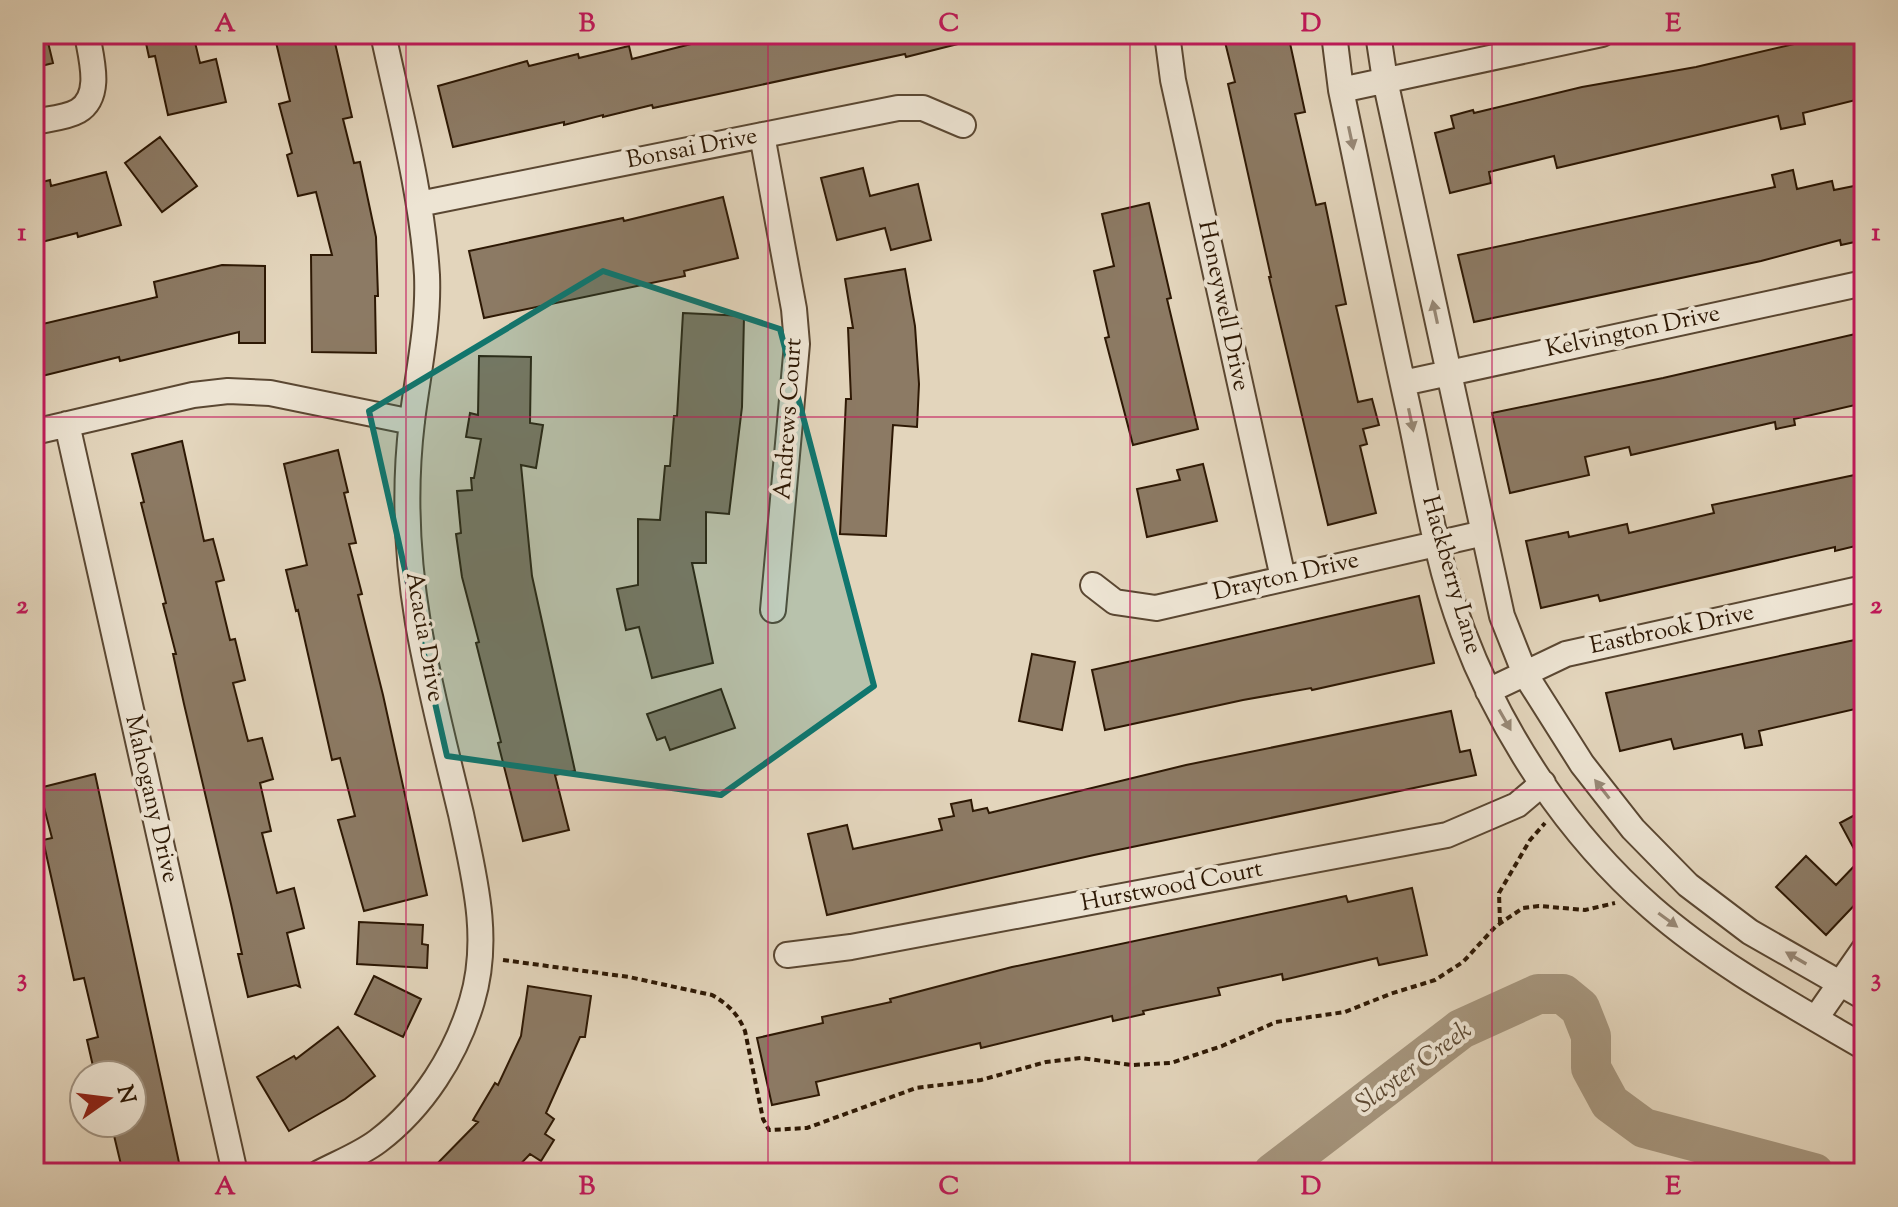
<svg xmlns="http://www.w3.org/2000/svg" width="1898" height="1207" viewBox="0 0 1898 1207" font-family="'Sorts Mill Goudy',serif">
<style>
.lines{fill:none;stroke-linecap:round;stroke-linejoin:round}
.river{stroke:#a5957d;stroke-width:40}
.building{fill:#8c7a64;stroke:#2d1804;stroke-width:2}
.minor-casing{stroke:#5a4732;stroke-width:28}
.path{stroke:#2d1804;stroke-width:4;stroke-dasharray:6 4;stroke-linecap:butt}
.minor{stroke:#ede4d3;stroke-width:24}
.oneway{fill:#978876}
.marked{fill:#0f766e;fill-opacity:0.2;stroke:#0f766e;stroke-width:6;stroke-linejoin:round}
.grid{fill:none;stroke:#c2185b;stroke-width:2;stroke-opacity:0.55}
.labels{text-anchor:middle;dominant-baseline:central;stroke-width:8;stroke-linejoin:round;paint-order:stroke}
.street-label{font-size:24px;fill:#2d1804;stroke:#ede4d3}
.water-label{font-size:26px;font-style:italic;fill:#5d4a34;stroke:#ede4d3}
.neatline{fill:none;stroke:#c2185b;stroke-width:3}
.grid-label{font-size:26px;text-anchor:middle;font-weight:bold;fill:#c2185b}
</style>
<rect width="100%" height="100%" fill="#e3d5bc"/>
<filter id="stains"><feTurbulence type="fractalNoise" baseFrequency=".0025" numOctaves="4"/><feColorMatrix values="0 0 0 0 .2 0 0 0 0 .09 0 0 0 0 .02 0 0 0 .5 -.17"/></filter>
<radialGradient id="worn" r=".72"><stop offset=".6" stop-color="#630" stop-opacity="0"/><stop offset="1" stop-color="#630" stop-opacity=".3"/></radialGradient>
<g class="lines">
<path class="river" d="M1273 1173 1461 1029 1538 994H1563L1580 1008 1591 1036V1068L1610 1103 1644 1128 1814 1173"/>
</g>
<path class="building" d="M34 34H46L53 63 34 68Z
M144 34H193L200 63 216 59 226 102 168 115 155 56 149 57Z
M274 34H333L352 117 343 119 354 163 360 162 376 237 378 296H375L376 353 312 352 311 255H332L316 192 298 196 287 155 292 153 279 104 290 101Z
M711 34H969L970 41 906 57 905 54 653 108 652 105 603 117V115L564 125V122L453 147 438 86 527 61 529 66 578 54 579 58 629 46 632 59 691 44 689 39Z
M1223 34H1288L1305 112 1295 114 1316 205 1325 203 1346 304 1336 306 1358 402 1372 399 1379 425 1363 429 1367 444 1360 446 1376 513 1328 525 1269 277H1271L1228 84 1235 82Z
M1837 34H1864V98L1803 113 1805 124 1781 129 1778 116 1557 168 1554 156 1489 172 1491 183 1450 193 1435 133 1454 128 1451 116 1473 110 1474 113 1582 87 1696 67Z
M160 137 197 186 162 212 125 163Z
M863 168 870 196 918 184 931 240 891 250 885 228 837 240 821 178Z
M1793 170 1797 189 1832 181 1834 190 1864 184V240L1841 245 1840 240 1761 261 1474 322 1458 255 1775 187 1772 175Z
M106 172 121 225 78 237 77 233 34 244V184L50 180 51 186Z
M723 197 738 258 684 271 685 276 484 318 469 251 623 218 624 221Z
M1149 203 1171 298 1167 299 1198 429 1133 445 1105 338 1109 337 1094 271 1114 266 1102 214Z
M222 265 265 266V343H239V332L120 361 119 357 34 378V326L157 297 154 282Z
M905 269 915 326 919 384 917 427 893 425 886 536 840 534 846 399H851L848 328H853L845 279Z
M683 313 744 316 742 407 729 514 706 512V563H692L713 663 652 678 639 627 626 630 617 589 638 585V519L660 520 665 466H670L674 416H677Z
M1864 332V403L1794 419 1795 425 1776 429 1775 422 1631 455 1629 447 1585 457 1589 475 1510 493 1492 413 1663 378Z
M479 356 531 357 530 423 543 425 536 468 521 465 527 526 532 576 575 771 555 775 569 830 523 841 498 743 501 742 476 643 479 642 462 577 456 534 461 533 457 491 472 490 471 478H474L481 439 466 437 470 413 478 415Z
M182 441 204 541 213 539 224 580 216 582 230 640 235 639 245 680 233 683 248 741 262 738 273 779 260 783 271 831 262 833 277 893 294 888 304 928 287 933 300 987 296 985 248 997 238 954H242L231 904 184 704 173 654H176L163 604 166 603 141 503 144 502 132 454Z
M338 450 348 492 344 493 356 543 349 544 362 594 358 595 383 695 427 895 364 911 338 820 355 816 340 758 332 760 298 610 296 611 286 570 307 565 284 464Z
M1203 464 1217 521 1147 537 1137 489 1180 480 1177 470Z
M1864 473V544L1835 551V547L1600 601 1598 595 1541 608 1526 541 1568 532 1569 537 1627 524 1629 533 1714 513 1712 505Z
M1419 596 1434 663 1312 690 1311 688 1243 700 1105 730 1092 670Z
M1864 638V707L1759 731 1762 745 1745 748 1742 734 1674 749 1671 739 1620 751 1606 693Z
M1032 654 1075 662 1062 730 1019 721Z
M721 689 735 728 670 750 665 737 657 740 647 714Z
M1451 711 1460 752 1470 750 1476 775 1094 855 827 915 808 834 847 825 853 849 942 830 939 819 954 816 951 804 971 800 973 811 987 808 989 813 1186 765Z
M95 774 180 1167 157 1173H123L111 1123H132V1075H95L87 1040 98 1037 84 978 74 980 43 840 52 838 39 788Z
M1864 810V895L1826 935 1776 887 1806 856 1836 885 1860 860 1840 823Z
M1412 888 1427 955 1379 965 1377 958 1283 980 1282 974 1218 988 1220 995 1143 1011 1144 1014 1113 1021 1112 1016 981 1048 980 1043 816 1082 819 1095 772 1105 757 1038 823 1023 822 1017 891 1002 890 999 1012 967 1346 896 1348 902Z
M359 922 423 925 422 944 428 945 427 968 357 964Z
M374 976 421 999 403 1037 355 1014Z
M528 986 591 996 585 1037H580L546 1113 554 1119 545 1134 554 1140 541 1161 530 1154 512 1173H428L478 1122 473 1120 495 1083 498 1085 521 1036Z
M338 1027 375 1076 345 1099 289 1131 257 1077 294 1056 296 1059Z"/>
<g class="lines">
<g class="minor-casing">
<path id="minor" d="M1167 34 1173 80 1283 578
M1334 34 1341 90C1363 194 1384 299 1407 403 1424 479 1435 559 1463 632 1502 735 1568 835 1652 908 1715 963 1792 1005 1864 1047
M1378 34 1385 80 1502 616 1525 674 1582 764 1633 829 1688 885 1750 932 1864 997
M1341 90 1602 34
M34 122C47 119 66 118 78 111 103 96 91 58 87 34
M762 135 794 309 797 344 773 610
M419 204 898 108H923L963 125
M1403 383 1864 283
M67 424 235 1173
M34 432 193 395 228 391 270 393 412 422
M1093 585 1115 602 1156 608 1484 533
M1488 691 1566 654 1864 588
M787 955 851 947 1447 835 1517 805 1543 783
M1816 1018 1864 949
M319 1173C338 1163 361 1154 378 1141 423 1107 456 1055 472 1001 491 938 474 876 461 814 446 751 429 687 418 623 407 557 404 487 412 421 418 372 429 325 427 275 422 194 400 113 383 34"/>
</g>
<path class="path" d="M1500 923 1499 893 1530 840 1545 823
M503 960 629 977 712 995C728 1004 738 1014 745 1031L763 1119 769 1130 807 1128 916 1088 981 1080 1046 1062 1081 1058 1132 1065 1171 1063 1222 1046 1276 1022 1345 1012 1390 994 1435 980 1463 962 1496 926 1523 908 1539 906 1585 910 1615 903"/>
<use href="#minor" class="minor"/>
</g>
<defs><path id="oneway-solid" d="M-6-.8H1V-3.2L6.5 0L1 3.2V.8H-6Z" transform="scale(2)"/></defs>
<g class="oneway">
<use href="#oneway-solid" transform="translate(1351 138) rotate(78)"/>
<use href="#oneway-solid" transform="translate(1435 312) rotate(-102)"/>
<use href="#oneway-solid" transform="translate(1411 420) rotate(78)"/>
<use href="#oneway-solid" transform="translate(1505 720) rotate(60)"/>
<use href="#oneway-solid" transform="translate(1602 789) rotate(-128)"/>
<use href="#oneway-solid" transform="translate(1668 920) rotate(36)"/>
<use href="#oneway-solid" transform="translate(1796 958) rotate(-150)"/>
</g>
<path class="marked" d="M603 271 780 329 874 686 721 795 447 756 369 411Z"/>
<path class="grid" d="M406 34V1173M768 34V1173M1130 34V1173M1492 34V1173M34 417H1864M34 790H1864"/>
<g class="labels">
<g class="street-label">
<text transform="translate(692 149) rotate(-11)">Bonsai Drive</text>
<text transform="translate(1223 306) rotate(78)">Honeywell Drive</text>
<text transform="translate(1633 332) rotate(-12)">Kelvington Drive</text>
<text transform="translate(789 419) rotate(-86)">Andrews Court</text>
<text transform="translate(1451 575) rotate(74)">Hackberry Lane</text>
<text transform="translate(1286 577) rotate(-13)">Drayton Drive</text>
<text transform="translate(1672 630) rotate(-12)">Eastbrook Drive</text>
<text transform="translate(424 637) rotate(80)">Acacia Drive</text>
<text transform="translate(151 799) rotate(77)">Mahogany Drive</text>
<text transform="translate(1172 887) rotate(-11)">Hurstwood Court</text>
</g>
<g class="water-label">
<text transform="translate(1414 1068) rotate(-36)">Slayter Creek</text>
</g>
</g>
<rect width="1898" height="1207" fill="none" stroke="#e3d5bc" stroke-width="88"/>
<g transform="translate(108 1099) rotate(76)"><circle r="38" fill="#ede4d3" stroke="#a09280" stroke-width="2"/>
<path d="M0-6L14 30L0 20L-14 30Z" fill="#8f2418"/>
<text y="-12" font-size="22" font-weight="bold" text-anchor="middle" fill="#2d1804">N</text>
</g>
<rect x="44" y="44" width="1810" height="1119" class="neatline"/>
<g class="grid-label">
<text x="225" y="31">A</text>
<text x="587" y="31">B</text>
<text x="949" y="31">C</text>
<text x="1311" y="31">D</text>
<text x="1673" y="31">E</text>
<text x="22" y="240">1</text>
<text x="1876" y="240">1</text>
<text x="22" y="613">2</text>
<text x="1876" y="613">2</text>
<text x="22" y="986">3</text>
<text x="1876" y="986">3</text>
<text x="225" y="1194">A</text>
<text x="587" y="1194">B</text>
<text x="949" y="1194">C</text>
<text x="1311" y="1194">D</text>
<text x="1673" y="1194">E</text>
</g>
<rect width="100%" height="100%" filter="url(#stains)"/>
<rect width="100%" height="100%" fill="url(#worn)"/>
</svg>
